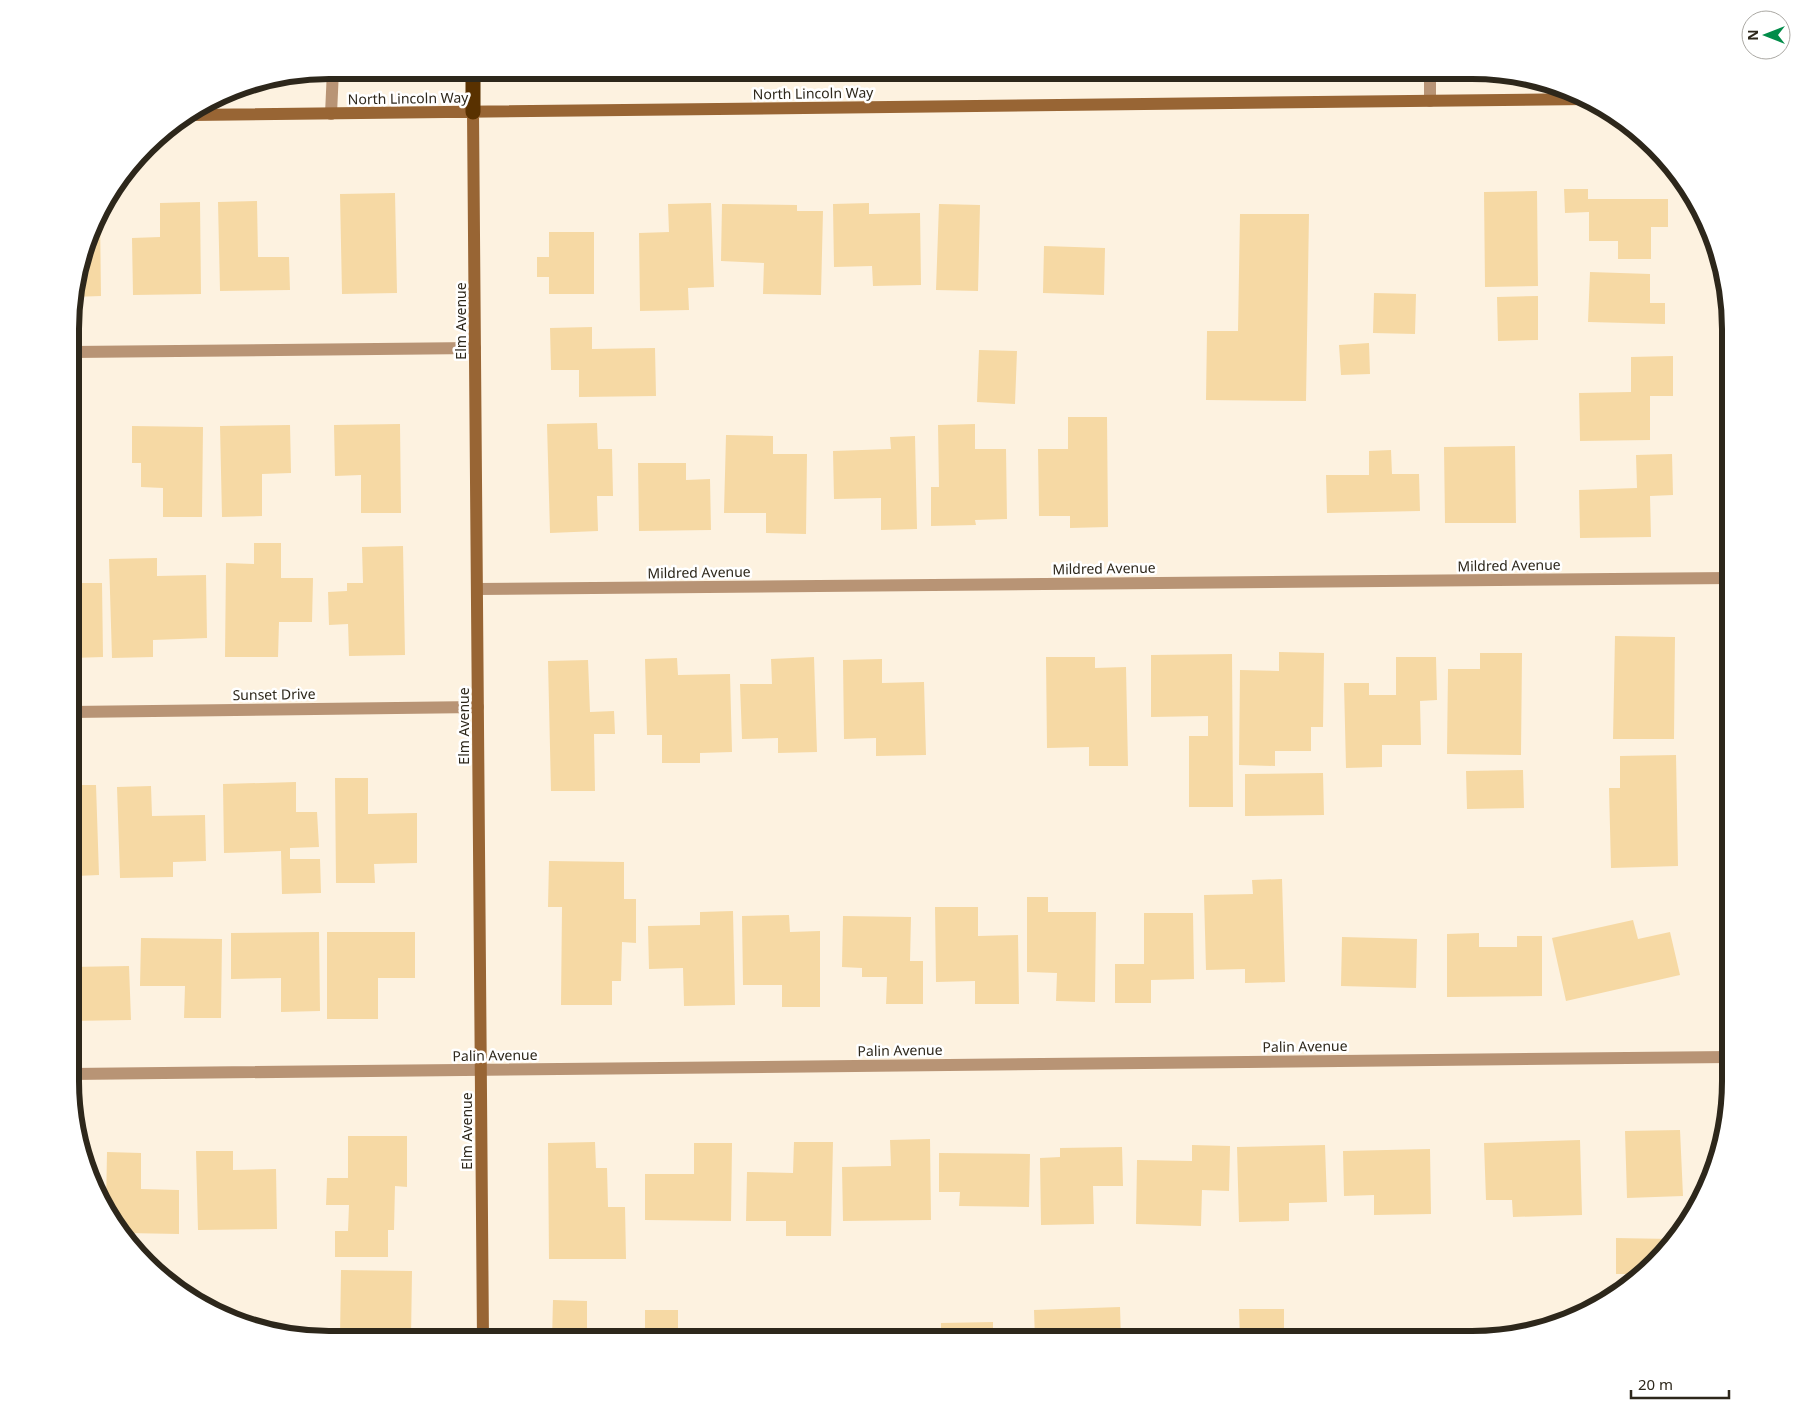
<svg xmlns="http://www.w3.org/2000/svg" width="1801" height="1410" viewBox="0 0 1801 1410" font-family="'Noto Sans',sans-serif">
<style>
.building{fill:#f6d9a4}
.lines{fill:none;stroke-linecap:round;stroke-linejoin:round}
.lane{stroke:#b89475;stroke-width:12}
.street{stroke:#b89475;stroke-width:12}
.secondary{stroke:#986534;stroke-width:12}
.highway{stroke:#593100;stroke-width:15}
.labels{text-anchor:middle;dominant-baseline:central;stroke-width:5;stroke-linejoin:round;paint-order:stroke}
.street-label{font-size:14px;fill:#2d271b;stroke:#fff}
.rim{fill:none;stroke:#2d271b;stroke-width:6}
</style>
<rect width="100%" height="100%" fill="#fdf2e0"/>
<path class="building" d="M1564 189H1588V199H1668V227H1651V259H1618V241H1589V212L1565 213Z
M1537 191 1538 286 1485 287 1484 192Z
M395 193 397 293 342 294 340 194Z
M257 201 258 257H289L290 290 220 291 218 202Z
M200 202 201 294 133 295 132 238 160 237V203Z
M711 203 714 287 688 288 689 310 640 311 639 233 669 232 668 204Z
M869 203V214L920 213 921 285 873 286 872 266 834 267 833 204Z
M722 204 797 205V211H823L821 295 763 294 764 263 721 261Z
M939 204 980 205 978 291 936 290Z
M1240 214H1309L1306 401 1206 400 1207 331H1238Z
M100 215 101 296 72 297V295Z
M549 232H594V294H549V277H537V257H549Z
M1044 246 1105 248 1104 295 1043 293Z
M1590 272 1650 274V303H1665V324L1588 322Z
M1374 293 1416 294 1415 334 1373 333Z
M1538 296V340L1498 341 1497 297Z
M592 327V349L655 348 656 396 579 397V370H551L550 328Z
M1369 343 1370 374 1341 375 1339 345Z
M979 350 1017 351 1015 404 977 402Z
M1673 356V396H1650V440L1580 441 1579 393 1631 392V357Z
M1068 417H1107L1108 527 1070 528V516H1039L1038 449H1068Z
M597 423 598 449H612L613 496H597L598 531 550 533 547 424Z
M400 424 401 513H361V475L335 476 334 425Z
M975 424V449H1006L1007 519 975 520 976 525 931 526V487H939L938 425Z
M290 425 291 473 262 474V516L222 517 220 426Z
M132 426 203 427 202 517H163V488L141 487V463H132Z
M72 427H81L82 481H72Z
M726 435 773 436V454H807L806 534 766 533V513H724Z
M915 436 917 529 881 530V498L834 499 833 451 891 449 890 437Z
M1515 446 1516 523H1445L1444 447Z
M1391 450 1392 474H1419L1420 511 1327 513 1326 475H1369V451Z
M1672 454 1673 495 1650 496 1651 537 1580 538 1579 490 1637 488 1636 455Z
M638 463H686V480L710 479 711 530 639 531Z
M254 543H281V578H313L312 622H279L278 657H225L226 563 254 564Z
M403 546 405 655 349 656 348 624 329 625 328 592 347 591V583H363L362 547Z
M157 558V576L206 575 207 638 153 640V657L112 658 109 559Z
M72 568H79V583H102L103 657 72 658Z
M1615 636 1675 637 1674 739H1613Z
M1279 652 1324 653 1323 727H1311V751H1275V766L1239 765 1240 670 1279 671Z
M1480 653H1522L1521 755 1447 754 1448 669H1480Z
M1232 654 1233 807H1189V736H1208V716L1151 717V655Z
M814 657 817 752 778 753V738L742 739 740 684H772L771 659Z
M1046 657H1095V668L1126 667 1128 766H1089V747L1047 748Z
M1396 657H1436L1437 700 1420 701 1421 745H1382V767L1346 768 1344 683H1369V695H1396Z
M677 658 678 675 730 674 732 752 700 753V763H662V735H647L645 659Z
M882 659V683L924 682 926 755 876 756V738L844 739 843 660Z
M588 660 590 712 614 711 615 734H594L595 791H551L548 661Z
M1676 755 1678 866 1611 868 1609 788H1620V756Z
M1523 770 1524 808 1467 809 1466 771Z
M1323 773 1324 815 1245 816V774Z
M335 778H368V814L417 813V863L374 864 375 883H336Z
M296 782V812H317L319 847 290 848V859H320L321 893 282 894 281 851 224 853 223 784Z
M71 785H96L99 875 76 876 75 865H71Z
M151 786 152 816 205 815 206 861 173 862V877L120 878 117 787Z
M549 861 624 862V899H636V943L622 942 621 981H612V1005H561L562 907H548Z
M1282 879 1285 982 1245 983V969L1206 970 1204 895 1253 894 1252 880Z
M1027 897H1048V912H1096L1095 1002 1056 1001 1057 973 1027 972Z
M935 907H978V936L1018 935 1019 1004H975V981L936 982Z
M733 911 735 1005 684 1006 683 968 649 969 648 926 700 925V912Z
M1144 913H1193L1194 979 1151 980V1003H1115V964H1144Z
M789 915 790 932 820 931V1007H782V985H743L742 916Z
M843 916 911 917 910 961H923V1004H886L887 977H862V968L842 967Z
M1633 920 1638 939 1670 932 1680 975 1566 1001 1552 938Z
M319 932 320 1011 281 1012V978L231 979V933Z
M327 932H415V978H378V1019H327Z
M1479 933V947H1517V936H1542V996L1447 997V934Z
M1342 937 1417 939 1416 988 1341 986Z
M141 938 222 939 221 1018H184L185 986H140Z
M129 966 131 1020 71 1021V967Z
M1680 1130 1683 1196 1627 1198 1625 1131Z
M348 1136H407V1187L395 1186 394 1230H388V1257H335V1231H348L349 1205H326L327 1178H348Z
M930 1139 931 1220 843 1221 842 1167 891 1166 890 1140Z
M1580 1140 1582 1215 1513 1217 1512 1200H1486L1484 1143Z
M595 1142 596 1168H607L608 1207H625L626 1259H549L548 1143Z
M794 1142H833L831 1236H786V1221H746L747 1172 793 1173Z
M694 1143H732L731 1221 645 1220V1174H694Z
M1192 1145 1230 1146 1229 1191 1202 1190 1201 1226 1136 1224 1137 1160 1192 1161Z
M1325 1145 1327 1202 1289 1203V1221L1239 1222 1237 1147Z
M1122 1147 1123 1186H1093L1094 1224 1041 1225 1040 1158 1060 1157V1148Z
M1430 1149 1431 1214 1374 1215V1195L1344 1196 1343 1151Z
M196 1151H233V1170L276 1169 277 1229 198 1230Z
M107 1152 141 1153V1189L179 1190V1234L126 1233 106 1208Z
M939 1153 1030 1154 1029 1207 959 1206 960 1192H939Z
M1616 1238 1673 1239V1242L1666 1252 1642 1274H1616Z
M341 1270 412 1271 411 1339 340 1338Z
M553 1300 587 1301V1340H552Z
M1120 1307 1121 1340H1035L1034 1310Z
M1239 1309H1284V1336H1317V1340H1240Z
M645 1310H678V1333H735V1340H645Z
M993 1322V1340H941V1323Z
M1133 1330 1219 1331V1340H1132Z
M1436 1330V1340H1334V1332Z
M1509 1332 1472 1340H1445V1333Z
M926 1334V1340H846V1335Z
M747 1336 834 1337V1340H747Z"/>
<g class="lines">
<path class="lane" d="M331 114 333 70"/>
<path class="street" d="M1430 71V101
M72 352 475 348
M477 589 1731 578
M71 712 478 707
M71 1074 1730 1057"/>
<path class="secondary" d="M473 112 483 1340
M191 115 1586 99"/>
<path class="highway" d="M473 70V112"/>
</g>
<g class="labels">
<g class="street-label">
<text transform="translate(813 93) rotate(-1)">North Lincoln Way</text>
<text transform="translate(408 98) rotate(-1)">North Lincoln Way</text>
<text transform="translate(460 321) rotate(-90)">Elm Avenue</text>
<text transform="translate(1509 565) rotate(-1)">Mildred Avenue</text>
<text transform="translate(1104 568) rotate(-1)">Mildred Avenue</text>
<text transform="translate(699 572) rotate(-1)">Mildred Avenue</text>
<text transform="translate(274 694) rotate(-1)">Sunset Drive</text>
<text transform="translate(463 726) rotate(-90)">Elm Avenue</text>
<text transform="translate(1305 1046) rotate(-1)">Palin Avenue</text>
<text transform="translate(900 1050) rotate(-1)">Palin Avenue</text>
<text transform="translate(495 1055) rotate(-1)">Palin Avenue</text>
<text transform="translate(466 1131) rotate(-90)">Elm Avenue</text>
</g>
</g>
<path d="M0 0H1801V1410H0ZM329 79H1472A250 250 0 0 1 1722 329V1081A250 250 0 0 1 1472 1331H329A250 250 0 0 1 79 1081V329A250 250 0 0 1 329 79Z" fill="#fff" fill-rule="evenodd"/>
<path class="rim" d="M329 79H1472A250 250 0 0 1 1722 329V1081A250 250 0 0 1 1472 1331H329A250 250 0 0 1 79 1081V329A250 250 0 0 1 329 79Z"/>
<g transform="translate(1766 35) rotate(270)"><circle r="24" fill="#ffffff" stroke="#aba9a4"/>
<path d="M0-4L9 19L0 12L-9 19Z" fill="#028c49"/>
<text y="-8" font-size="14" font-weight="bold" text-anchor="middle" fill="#2d271b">N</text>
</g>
<path d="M1631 1390v8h98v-8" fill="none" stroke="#2d271b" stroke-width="2.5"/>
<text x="1638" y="1390" font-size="15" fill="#2d271b" stroke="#ffffff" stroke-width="4" paint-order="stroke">20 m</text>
</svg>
